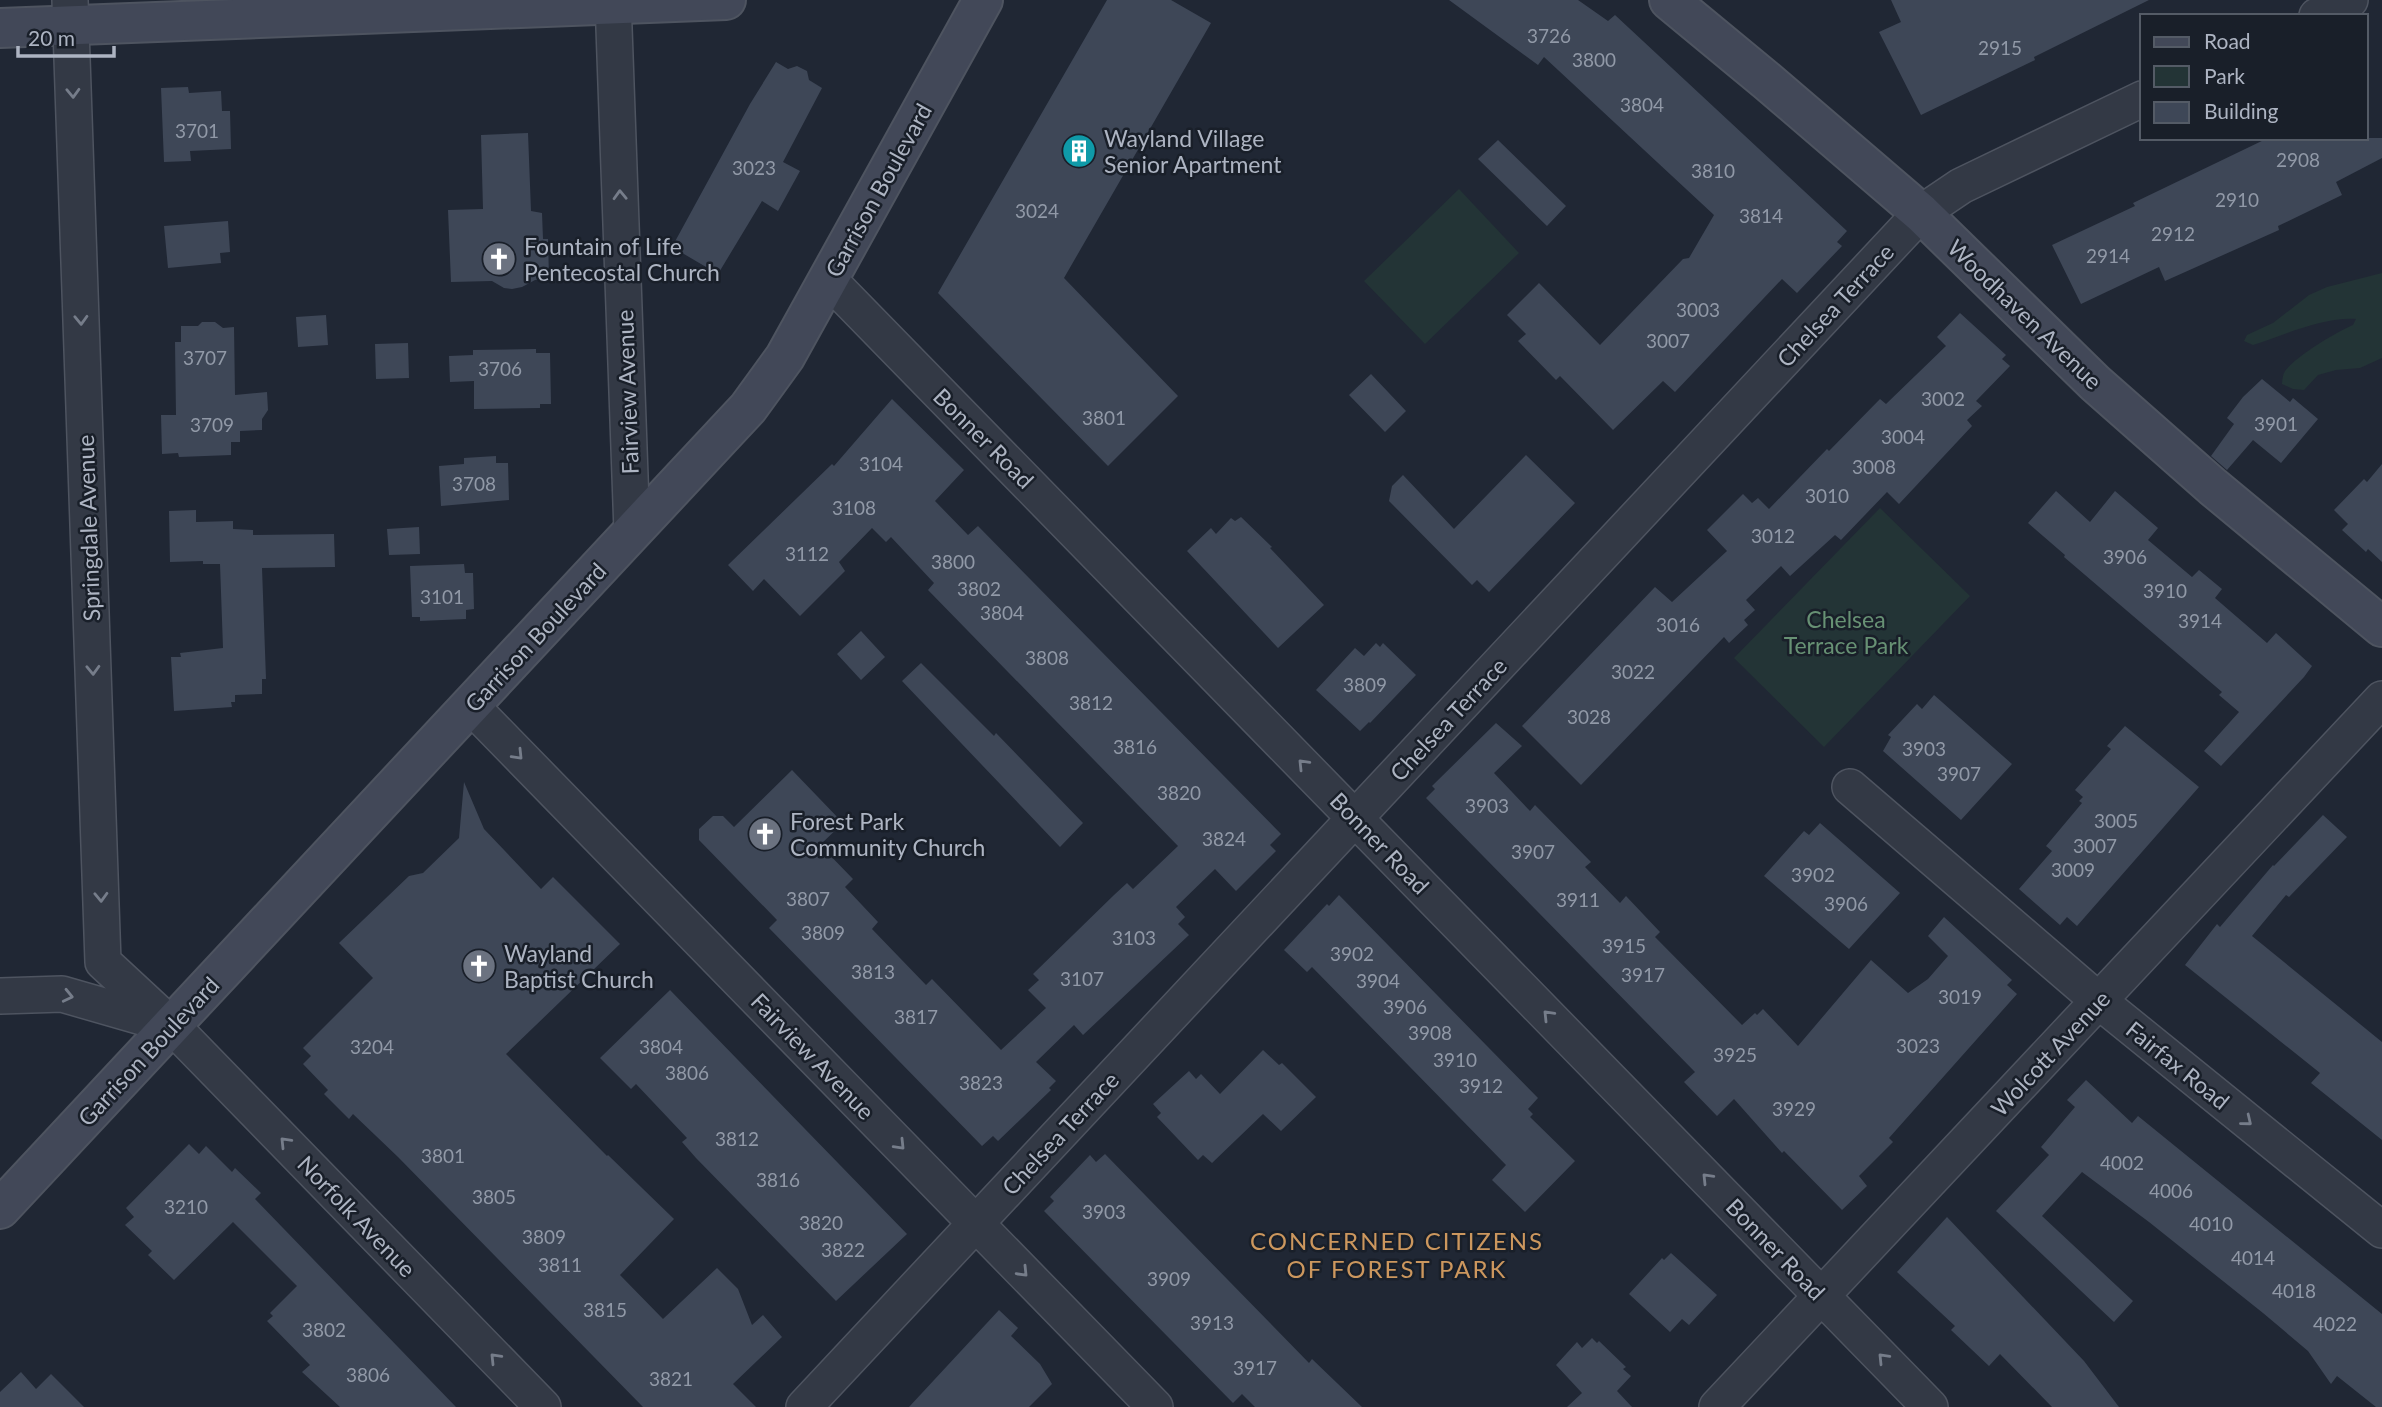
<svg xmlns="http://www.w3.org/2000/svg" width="2382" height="1407" viewBox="0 0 2382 1407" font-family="Lato,sans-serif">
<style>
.green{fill:#233436}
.building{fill:#3e4757}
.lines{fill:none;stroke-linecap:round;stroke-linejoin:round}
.street-casing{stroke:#4e5460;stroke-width:38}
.secondary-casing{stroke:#4e5460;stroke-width:42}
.street{stroke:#333945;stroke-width:35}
.secondary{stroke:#424858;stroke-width:38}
.oneway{stroke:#767d8a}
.labels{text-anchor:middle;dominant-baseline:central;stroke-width:5;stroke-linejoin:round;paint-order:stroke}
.number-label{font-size:19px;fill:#9199a7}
.poi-label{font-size:23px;fill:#adb4c2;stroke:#191f29;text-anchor:start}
.street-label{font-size:23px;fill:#adb4c2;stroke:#191f29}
.park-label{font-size:23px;fill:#679174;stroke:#191f29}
.neighbourhood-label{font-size:24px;letter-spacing:2px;fill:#cc975e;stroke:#191f29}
</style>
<rect width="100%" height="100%" fill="#202734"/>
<path class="green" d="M1459 189 1519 253 1425 344 1364 281Z
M2382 273V358L2360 368 2336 370 2318 375 2304 390 2293 389 2282 384C2282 383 2283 374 2284 373 2291 359 2338 331 2353 325L2356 319C2322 317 2285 335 2253 345L2244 341 2247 335 2273 323 2309 295 2327 287Z
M1880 508 1970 596 1824 747 1734 658Z"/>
<path class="building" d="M1107 0H1171L1211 23 1064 278 1178 396 1108 466 938 293Z
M1449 0H1578L1608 21 1615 15 1847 231 1837 242 1842 246 1797 293 1782 279 1675 392 1663 381 1613 430 1560 376 1556 380 1518 341 1526 334 1507 315 1539 283 1600 345 1683 259 1689 258 1714 215 1544 57 1538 65Z
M1891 0H2149L2034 57 2035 60 1921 115 1879 32 1901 22Z
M776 62 788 69 797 66 807 71 809 80 822 88 783 162 800 171 778 211 762 201 718 274 672 247 750 104Z
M188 87 189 93 221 91 222 111H230L231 149 190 151 191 161 164 162 161 88Z
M528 133 531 211 542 213 543 239H548L549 278 535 280 522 287 512 289 504 288 492 281 451 282 448 210 483 209 481 135Z
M2268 138H2382V158L2336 182 2342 195 2278 226 2279 230 2165 281 2159 267 2081 304 2052 245 2135 206 2133 203Z
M1498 140 1566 206 1547 226 1478 159Z
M228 221 230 252 220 253 221 263 168 268 164 226Z
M1960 313 2006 355 2002 359 2010 366 1976 401 1982 406 1967 420 1972 426 1899 504 1887 492 1841 540 1835 535 1790 576 1781 566 1746 600 1755 610 1744 620 1748 625 1729 643 1724 637 1581 785 1522 726 1655 587 1672 602 1727 551 1707 530 1743 494 1752 503 1758 498 1769 509 1827 449 1829 451 1880 399 1886 404 1946 346 1937 337Z
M326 315 328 345 298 347 296 317Z
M202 322H215L223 328 234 327 235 395 267 392 268 410 262 419V430L240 431V442H231V455L179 457 178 453 162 454 161 415H176L175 342H181V326H198Z
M408 343 409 378 376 379 375 344Z
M536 349V353H550L551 404H540V408L474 409V381L450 382 449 356 473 355V350Z
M1371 374 1406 411 1385 432 1349 395Z
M2262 379 2290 402 2293 398 2318 419 2281 463 2253 440 2227 470 2211 456 2234 424 2227 418 2243 397Z
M892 399 964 470 935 501 968 535 978 526 1281 834 1270 845 1276 851 1236 891 1215 869 1176 907 1185 917 1178 924 1189 935 1083 1035 1074 1025 1036 1062 1056 1081 1049 1088 1051 1090 998 1141 993 1136 982 1146 769 928 777 920 699 840V829L713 816H723L734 827 792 770 843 823 820 845 853 879 845 887 878 922 872 929 926 985 932 979 1001 1050 1046 1008 1028 990 1039 980 1033 974 1114 895 1127 883 1133 889 1178 846 928 590 934 583 891 537 886 542 872 528 839 562 845 571 800 616 764 579 753 591 728 565 832 464 834 466Z
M1526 455 1575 503 1489 592 1477 580 1472 585 1389 501 1392 486 1403 475 1454 529Z
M496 456V463H508L509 500 441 506 439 466 464 464V458Z
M2382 464V562L2368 549 2366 552 2342 530 2348 524 2334 510 2364 479 2367 482Z
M2056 491 2090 522 2115 491 2158 528 2148 540 2192 577 2199 570 2222 589 2215 598 2267 643 2276 633 2312 666 2304 677 2221 766 2204 751 2239 712 2219 695 2222 692 2064 557 2065 555 2028 523Z
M196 510V522L233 521V529L253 530V535L334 534 335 567 262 568 266 679H262V694L235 695V702H231L232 707 174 711 171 657H181L180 653 223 648 220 564H203V561L170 562 169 511Z
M1241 517 1272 547 1270 548 1324 605 1278 648 1187 551 1211 528 1216 534 1231 518 1235 521Z
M419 527 420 554 389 555 387 529Z
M464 564 465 573H473L474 609 466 610V619L420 621V617H412L410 566Z
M861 631 885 657 861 680 837 654Z
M1376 643 1380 647 1383 643 1416 675 1370 723 1369 722 1360 731 1316 690 1355 648 1364 656Z
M921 663 994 736 996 733 1083 823 1060 847 902 681Z
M1934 695 2012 764 1961 820 1883 751 1891 737 1888 735 1917 704 1922 709Z
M1496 723 1522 746 1494 773 1530 811 1535 805 1591 862 1585 867 1620 903 1626 896 1660 932 1655 937 1742 1025 1755 1013 1757 1015 1763 1009 1798 1046 1871 960 1908 993 1928 979 1948 956 1928 936 1944 917 2012 980 2007 985 2017 994 1889 1138 1893 1142 1859 1176 1867 1186 1842 1210 1784 1151 1782 1153 1734 1099 1717 1116 1684 1082 1695 1072 1426 798 1435 789 1432 786Z
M2125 726 2199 787 2077 926 2067 917 2060 925 2019 889 2052 851 2046 846 2082 803 2079 801 2083 797 2075 790 2111 749 2107 746Z
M464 782 484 829 541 889 553 877 620 944 506 1054 607 1156 608 1155 674 1219 620 1275 663 1319 717 1268 738 1289 752 1325 763 1315 782 1337 733 1384 756 1407H643L398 1157 353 1114 349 1119 324 1094 328 1090 303 1064 311 1056 303 1048 373 978 339 943 409 876 423 873 459 838Z
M2323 815 2347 837 2289 897 2286 895 2252 936 2382 1042V1140L2311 1083 2320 1073 2185 965 2217 924 2220 927 2273 865 2274 866Z
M1820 823 1900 893 1849 949 1764 876 1804 831 1809 835Z
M1339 895 1538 1098 1528 1109 1533 1114 1530 1117 1575 1161 1525 1212 1492 1180 1506 1165 1312 967 1307 972 1284 950 1327 904 1329 906Z
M670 990 907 1234 836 1301 696 1158 682 1142 687 1138 636 1084 631 1089 600 1058Z
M1263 1050 1279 1065 1282 1063 1316 1097 1281 1131 1263 1114 1212 1163 1203 1155 1198 1160 1157 1117 1161 1113 1153 1104 1189 1071 1196 1079 1201 1074 1220 1094Z
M2086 1080 2132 1123 2138 1116 2382 1314V1407H2376L2337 1376 2331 1384 2308 1351 2263 1313 2149 1222 2082 1172 2042 1216 2133 1301 2114 1322 1996 1211 2049 1155 2041 1147 2075 1107 2067 1100Z
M189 1144 199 1154 206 1146 232 1172 235 1168 261 1193 255 1199 456 1407H340L302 1372 310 1365 267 1321 273 1316 270 1313 297 1286 233 1222 174 1280 148 1255 152 1251 125 1225 134 1217 126 1208Z
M1105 1154 1309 1363 1312 1359 1362 1407H1255L1242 1394 1233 1403 1044 1211 1054 1201 1050 1197 1090 1155 1096 1162Z
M1947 1217 2084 1361 2119 1407H2052L2000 1354 1989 1366 1951 1330 1955 1326 1897 1272Z
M1671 1253 1717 1295 1689 1325 1682 1319 1670 1332 1629 1294 1662 1258 1664 1260Z
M999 1310 1018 1328 1011 1336 1040 1364 1052 1384 1029 1407H909Z
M1592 1338 1597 1343 1599 1341 1626 1367 1623 1369 1631 1376 1617 1391 1632 1407H1567L1582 1393 1556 1365 1577 1342 1582 1348Z
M21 1372 36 1389 51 1374 84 1407H0V1392Z"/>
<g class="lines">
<g class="street-casing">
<path id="street" d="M70 0 103 962 172 1026 543 1407
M613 0 632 532
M2317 16 2350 0
M829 280 1930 1407
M471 706 1155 1407
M1850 787 2099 1001 2382 1230
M0 996 62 994 166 1024
M804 1407 1921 213 1961 186 2142 99
M1717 1407 2382 699"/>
</g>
<g class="secondary-casing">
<path id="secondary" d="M1669 0 1767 81 1921 213 2095 383 2213 487 2382 627
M0 28 726 0
M0 1209 748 408 785 357 983 0"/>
</g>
<use href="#street" class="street"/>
<use href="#secondary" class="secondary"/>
</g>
<defs><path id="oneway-chevron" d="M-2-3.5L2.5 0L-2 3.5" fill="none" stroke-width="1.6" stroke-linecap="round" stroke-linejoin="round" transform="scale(1.75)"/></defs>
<g class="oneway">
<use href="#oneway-chevron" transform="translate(73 93) rotate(88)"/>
<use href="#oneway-chevron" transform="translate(620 195) rotate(-92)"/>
<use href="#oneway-chevron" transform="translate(81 320) rotate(88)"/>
<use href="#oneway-chevron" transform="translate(93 670) rotate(88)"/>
<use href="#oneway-chevron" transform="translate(518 755) rotate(46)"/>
<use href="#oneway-chevron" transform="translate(1303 764) rotate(-134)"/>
<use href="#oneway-chevron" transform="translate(101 897) rotate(88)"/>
<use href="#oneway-chevron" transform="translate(68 996) rotate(13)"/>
<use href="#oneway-chevron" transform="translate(1548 1015) rotate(-134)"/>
<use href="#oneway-chevron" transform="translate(2247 1121) rotate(39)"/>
<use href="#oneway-chevron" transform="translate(285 1142) rotate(-134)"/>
<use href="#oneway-chevron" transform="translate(900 1145) rotate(46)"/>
<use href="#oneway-chevron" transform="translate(1707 1178) rotate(-134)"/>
<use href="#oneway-chevron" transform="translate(1023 1272) rotate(46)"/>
<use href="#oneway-chevron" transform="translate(495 1358) rotate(-134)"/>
<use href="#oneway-chevron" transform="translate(1883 1358) rotate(-134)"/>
</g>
<defs>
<g id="building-disc" transform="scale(1.75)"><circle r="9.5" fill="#0f9aa8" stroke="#191f29"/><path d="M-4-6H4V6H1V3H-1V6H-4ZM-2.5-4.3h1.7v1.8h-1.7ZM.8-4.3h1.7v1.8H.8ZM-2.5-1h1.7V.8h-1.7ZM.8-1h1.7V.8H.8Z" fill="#fff"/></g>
<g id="church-disc" transform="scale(1.75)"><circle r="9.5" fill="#6b7280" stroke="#191f29"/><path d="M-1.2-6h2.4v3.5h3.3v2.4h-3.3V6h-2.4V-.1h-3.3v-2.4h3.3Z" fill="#fff"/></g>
</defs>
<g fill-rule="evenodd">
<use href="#building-disc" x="1079" y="151"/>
<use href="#church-disc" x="499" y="259"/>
<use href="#church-disc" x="765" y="834"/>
<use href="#church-disc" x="479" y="966"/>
</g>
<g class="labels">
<g class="number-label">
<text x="1549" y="35">3726</text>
<text x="2000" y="47">2915</text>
<text x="1594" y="59">3800</text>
<text x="1642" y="104">3804</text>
<text x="197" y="130">3701</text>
<text x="2298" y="159">2908</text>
<text x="754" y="167">3023</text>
<text x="1713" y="170">3810</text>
<text x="2237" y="199">2910</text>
<text x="1037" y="210">3024</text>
<text x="1761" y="215">3814</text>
<text x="2173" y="233">2912</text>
<text x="2108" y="255">2914</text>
<text x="1698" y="309">3003</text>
<text x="1668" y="340">3007</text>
<text x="205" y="357">3707</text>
<text x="500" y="368">3706</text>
<text x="1943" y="398">3002</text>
<text x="1104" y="417">3801</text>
<text x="2276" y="423">3901</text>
<text x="212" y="424">3709</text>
<text x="1903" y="436">3004</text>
<text x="881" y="463">3104</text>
<text x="1874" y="466">3008</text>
<text x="474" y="483">3708</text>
<text x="1827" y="495">3010</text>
<text x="854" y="507">3108</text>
<text x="1773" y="535">3012</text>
<text x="807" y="553">3112</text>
<text x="2125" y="556">3906</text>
<text x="953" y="561">3800</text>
<text x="979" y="588">3802</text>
<text x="2165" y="590">3910</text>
<text x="442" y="596">3101</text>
<text x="1002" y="612">3804</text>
<text x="2200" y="620">3914</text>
<text x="1678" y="624">3016</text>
<text x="1047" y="657">3808</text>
<text x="1633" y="671">3022</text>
<text x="1365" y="684">3809</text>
<text x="1091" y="702">3812</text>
<text x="1589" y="716">3028</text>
<text x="1135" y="746">3816</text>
<text x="1924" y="748">3903</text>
<text x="1959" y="773">3907</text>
<text x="1179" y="792">3820</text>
<text x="1487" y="805">3903</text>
<text x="2116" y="820">3005</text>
<text x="1224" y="838">3824</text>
<text x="2095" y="845">3007</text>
<text x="1533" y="851">3907</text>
<text x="2073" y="869">3009</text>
<text x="1813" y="874">3902</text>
<text x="808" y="898">3807</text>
<text x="1578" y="899">3911</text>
<text x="1846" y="903">3906</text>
<text x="823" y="932">3809</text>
<text x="1134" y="937">3103</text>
<text x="1624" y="945">3915</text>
<text x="1352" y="953">3902</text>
<text x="873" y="971">3813</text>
<text x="1643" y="974">3917</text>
<text x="1082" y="978">3107</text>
<text x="1378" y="980">3904</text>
<text x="1960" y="996">3019</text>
<text x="1405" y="1006">3906</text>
<text x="916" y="1016">3817</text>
<text x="1430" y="1032">3908</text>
<text x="1918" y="1045">3023</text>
<text x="372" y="1046">3204</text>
<text x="661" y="1046">3804</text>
<text x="1735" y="1054">3925</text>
<text x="1455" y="1059">3910</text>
<text x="687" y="1072">3806</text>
<text x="981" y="1082">3823</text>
<text x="1481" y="1085">3912</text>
<text x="1794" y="1108">3929</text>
<text x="737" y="1138">3812</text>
<text x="443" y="1155">3801</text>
<text x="2122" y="1162">4002</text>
<text x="778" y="1179">3816</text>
<text x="2171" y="1190">4006</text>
<text x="494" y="1196">3805</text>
<text x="186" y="1206">3210</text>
<text x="1104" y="1211">3903</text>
<text x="821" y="1222">3820</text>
<text x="2211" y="1223">4010</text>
<text x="544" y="1236">3809</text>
<text x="843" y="1249">3822</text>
<text x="2253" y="1257">4014</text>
<text x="560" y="1264">3811</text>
<text x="1169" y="1278">3909</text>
<text x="2294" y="1290">4018</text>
<text x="605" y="1309">3815</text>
<text x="1212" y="1322">3913</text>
<text x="2335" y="1323">4022</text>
<text x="324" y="1329">3802</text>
<text x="1255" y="1367">3917</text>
<text x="368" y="1374">3806</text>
<text x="671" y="1378">3821</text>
</g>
<g class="poi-label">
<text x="1104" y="138">Wayland Village<tspan x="1104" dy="26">Senior Apartment</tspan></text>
<text x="524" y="246">Fountain of Life<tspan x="524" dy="26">Pentecostal Church</tspan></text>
<text x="790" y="821">Forest Park<tspan x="790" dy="26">Community Church</tspan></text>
<text x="504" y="953">Wayland<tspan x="504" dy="26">Baptist Church</tspan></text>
</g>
<g class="street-label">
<text transform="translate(878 190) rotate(-61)">Garrison Boulevard</text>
<text transform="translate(1835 305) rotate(-47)">Chelsea Terrace</text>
<text transform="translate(2025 314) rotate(44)">Woodhaven Avenue</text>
<text transform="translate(627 392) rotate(-92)">Fairview Avenue</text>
<text transform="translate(984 438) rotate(45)">Bonner Road</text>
<text transform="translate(88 528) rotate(-92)">Springdale Avenue</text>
<text transform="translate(535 637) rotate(-47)">Garrison Boulevard</text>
<text transform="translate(1448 719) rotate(-47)">Chelsea Terrace</text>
<text transform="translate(1380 843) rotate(46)">Bonner Road</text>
<text transform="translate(148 1051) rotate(-47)">Garrison Boulevard</text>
<text transform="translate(2050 1053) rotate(-47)">Wolcott Avenue</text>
<text transform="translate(813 1056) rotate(46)">Fairview Avenue</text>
<text transform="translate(2178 1065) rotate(39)">Fairfax Road</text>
<text transform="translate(1060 1133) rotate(-47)">Chelsea Terrace</text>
<text transform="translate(357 1216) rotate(46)">Norfolk Avenue</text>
<text transform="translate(1776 1249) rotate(46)">Bonner Road</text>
</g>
<g class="park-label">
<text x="1846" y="619">Chelsea<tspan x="1846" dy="26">Terrace Park</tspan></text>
</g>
<g class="neighbourhood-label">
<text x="1397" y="1240">CONCERNED CITIZENS<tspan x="1397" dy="28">OF FOREST PARK</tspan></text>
</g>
</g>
<rect x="2140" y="14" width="228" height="126" fill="#191f29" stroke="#545b66" stroke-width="2"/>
<rect x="2154" y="37" width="35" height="10" fill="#424858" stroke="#545b66" stroke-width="2"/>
<text x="2204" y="49" font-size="21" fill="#adb4c2">Road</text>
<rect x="2154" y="66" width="35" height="21" fill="#233436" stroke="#545b66" stroke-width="2"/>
<text x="2204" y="84" font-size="21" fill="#adb4c2">Park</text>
<rect x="2154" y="102" width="35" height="21" fill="#3e4757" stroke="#545b66" stroke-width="2"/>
<text x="2204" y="119" font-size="21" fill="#adb4c2">Building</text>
<path d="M18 46v10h96v-10" fill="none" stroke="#adb4c2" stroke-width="3.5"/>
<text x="28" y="46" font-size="21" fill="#adb4c2" stroke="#191f29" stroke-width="5" paint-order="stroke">20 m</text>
</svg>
